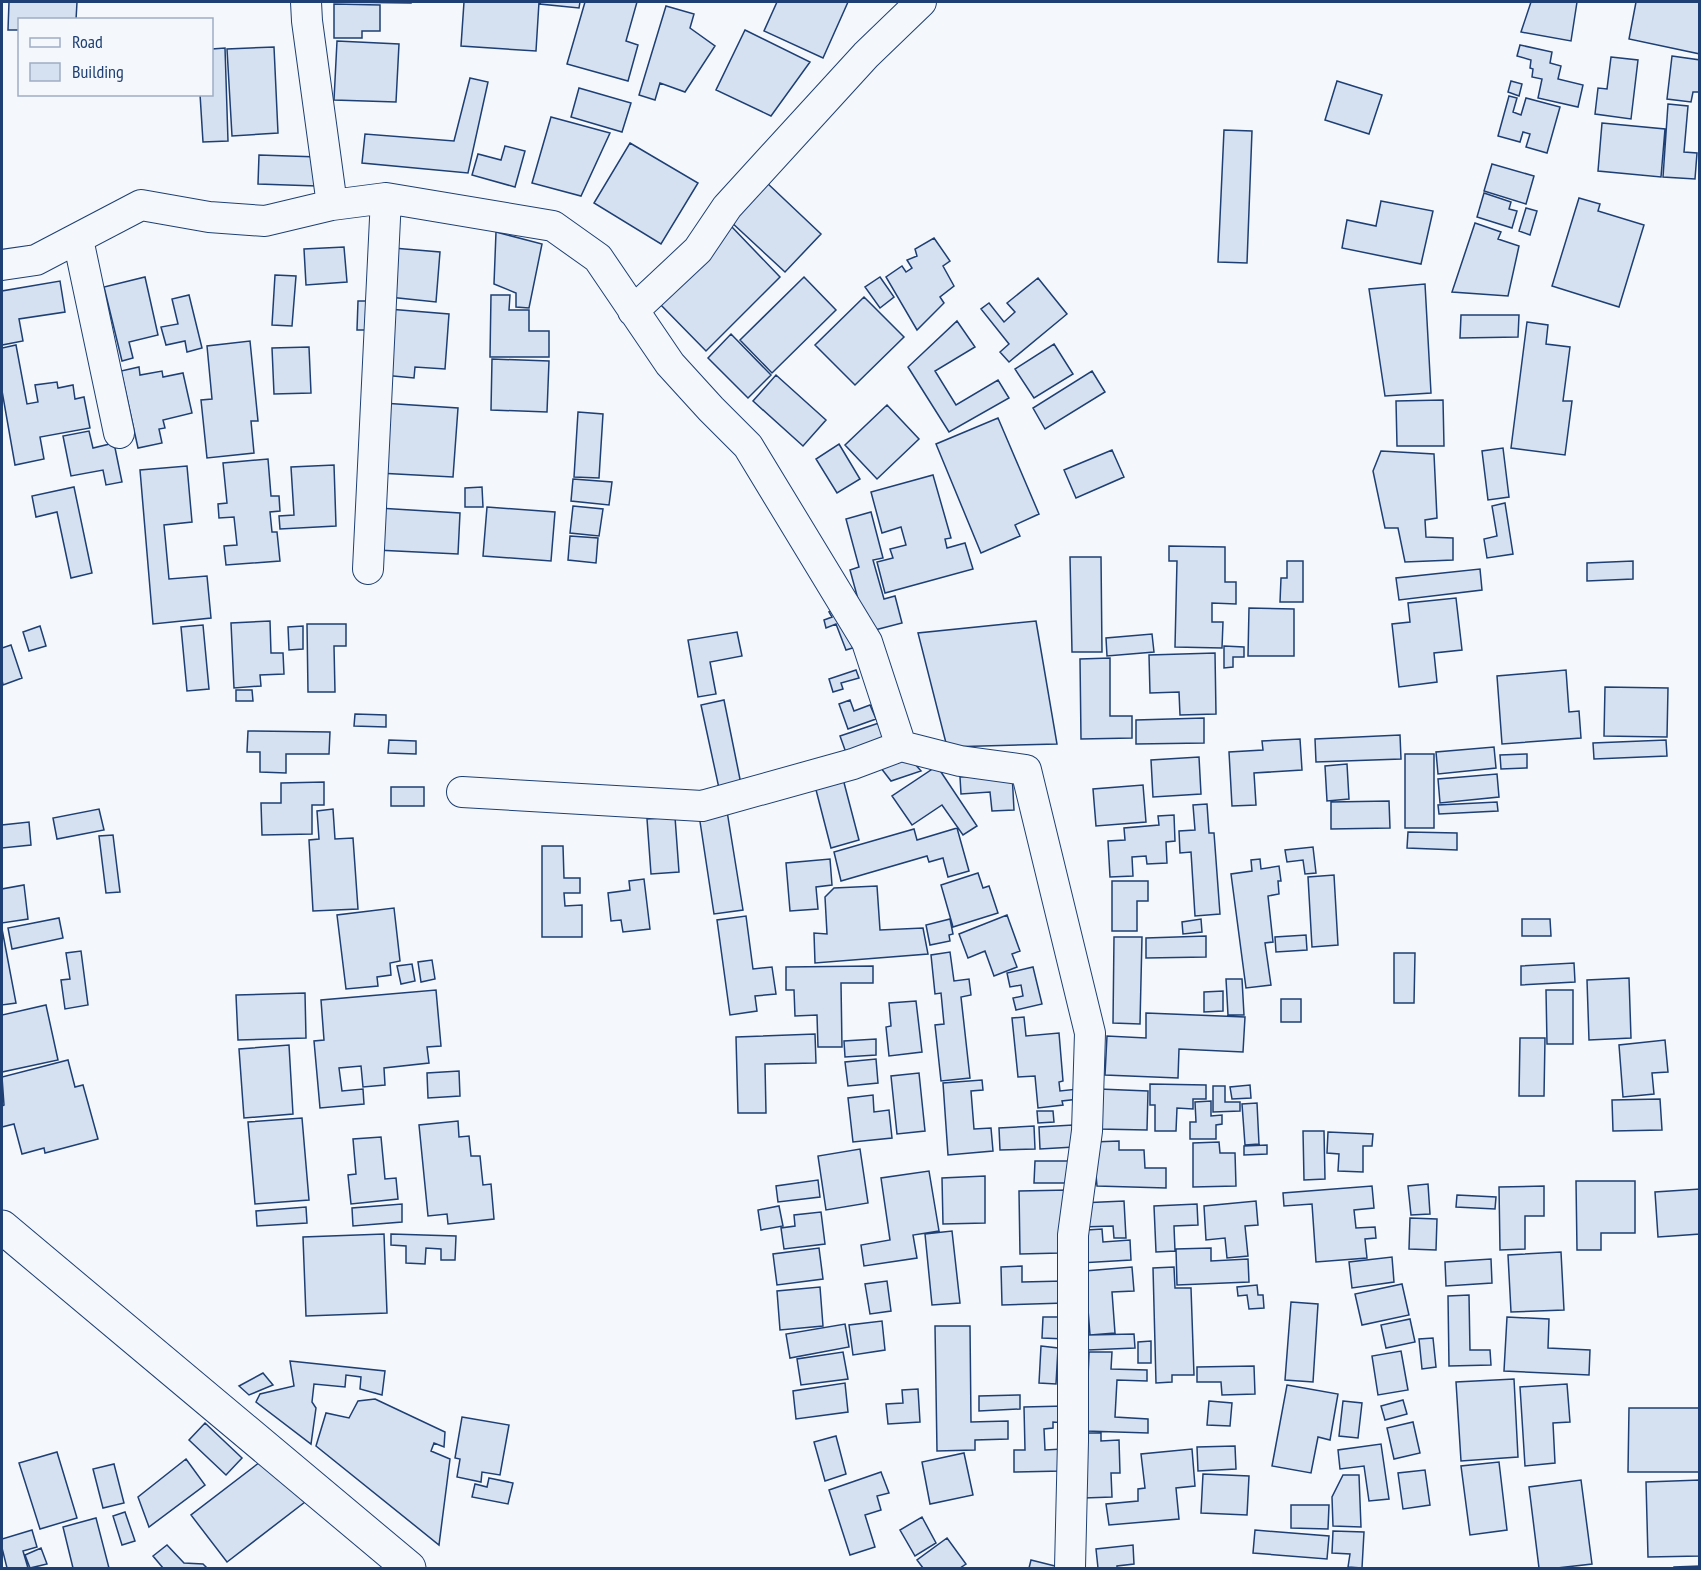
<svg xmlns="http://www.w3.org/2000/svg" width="1701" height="1570" viewBox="0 0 1701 1570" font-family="'PT Sans Narrow',sans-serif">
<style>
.building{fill:#d5e0f0;stroke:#1d3f73;stroke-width:1.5}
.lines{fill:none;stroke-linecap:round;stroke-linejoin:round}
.minor-casing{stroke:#1d3f73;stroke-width:32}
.tertiary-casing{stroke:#1d3f73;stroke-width:35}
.minor{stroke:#f4f7fb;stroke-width:30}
.tertiary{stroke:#f4f7fb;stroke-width:33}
</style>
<rect width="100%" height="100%" fill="#f4f7fb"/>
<path class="building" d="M9 2H77L76 20H20V30H8Z
M334 2H411V3Z
M464 2H539L536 51 461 46Z
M541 2H580L579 8 540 4Z
M585 2H637L626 41 638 45 628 81 567 64Z
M777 2H848L823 58 764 31Z
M1531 2H1577L1571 41 1521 32Z
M1636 2H1700V54L1629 39Z
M334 4 380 5V31H362V38H334Z
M666 6 694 14 690 28 715 46 685 92 660 83 655 100 639 95Z
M745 30 810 62 771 116 716 90Z
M337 41 399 44 396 102 334 100Z
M1520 45 1552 52 1550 63 1561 66 1558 79 1583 85 1578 107 1538 98 1542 79 1532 77 1533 69 1530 68 1531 60 1517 56Z
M274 47 278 133 232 136 227 49Z
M225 48 228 141 203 142 200 94H212V49Z
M1672 56 1700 60V92H1693L1691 102 1667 99Z
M1611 57 1638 60 1631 119 1595 114 1598 88 1607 89Z
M470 78 488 82 468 173 362 163 365 134 454 141Z
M1337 81 1382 95 1369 134 1325 120Z
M1511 81 1522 84 1519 96 1508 92Z
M579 88 631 103 622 132 571 117Z
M1509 96 1517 98 1513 112 1521 115 1526 98 1560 107 1547 153 1526 147 1530 134 1523 132 1520 142 1498 136Z
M1668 104 1688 106 1684 152 1697 153 1695 179 1663 177Z
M551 117 610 133 581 196 532 183Z
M1602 123 1665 129 1661 177 1598 171Z
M1224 130 1252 131 1247 263 1218 262Z
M630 143 698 183 661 244 594 203Z
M505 146 525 151 515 187 472 175 478 154 501 160Z
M259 155 319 157 317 186 258 184Z
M1492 164 1534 176 1526 204 1484 191Z
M766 182 821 234 785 272 730 221Z
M1484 193 1511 202 1509 209 1517 211 1512 228 1477 217Z
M1579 198 1600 204 1598 211 1644 225 1619 307 1552 286Z
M1381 201 1433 211 1421 264 1342 248 1347 220 1376 226Z
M1526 208 1537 211 1530 235 1519 231Z
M1475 223 1501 232 1498 239 1519 246 1508 296 1452 292Z
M731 226 780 277 706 351 656 300Z
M496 232 542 244 529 308 516 307V293L494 284Z
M934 238 950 261 943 266 954 286 940 297 944 303 917 330 886 277 902 266 906 272 912 268 907 260 917 256 915 249Z
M344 247 347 282 306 285 304 249Z
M393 248 440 252 436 302 389 297Z
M275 275 296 276 292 326 272 325Z
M145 277 158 335 129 342 133 358 122 361 104 287Z
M804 277 836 310 772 373 740 340Z
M880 277 894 297 880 308 865 287Z
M1038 278 1067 314 1009 362 1000 352 1009 344 981 309 989 303 1004 322 1015 312 1007 303Z
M60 281 65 312 19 319 23 341 2 345V291Z
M1425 284 1431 393 1385 396 1369 289Z
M189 295 202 348 187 352 185 341 166 345 161 327 178 324 172 299Z
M491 295H510L509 310H529V331H549V357H490Z
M864 297 904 337 855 385 815 345Z
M358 301H368V330H357Z
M388 309 449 314 445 369 415 367 414 378 383 375Z
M1461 315H1519L1518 337 1460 338Z
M957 321 975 347 935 371 956 405 998 380 1009 398 949 432 908 367Z
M1527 322 1548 325 1546 344 1570 347 1563 401H1572L1565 455 1511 448Z
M731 334 771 375 748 398 708 358Z
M250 341 258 421H251L254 453 207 458 201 400 212 399 207 346Z
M1054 344 1073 374 1034 398 1015 369Z
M16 345 27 404 38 402 35 385 57 382 58 388 73 385 75 399 84 397 90 428 40 437 44 459 15 465 2 391V348Z
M309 347 311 393 274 394 272 348Z
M492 359 549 361 547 412 491 410Z
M139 367 140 375 162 371 163 377 183 373 192 413 163 420 165 428 159 429 162 443 138 448 121 371Z
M1092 371 1105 392 1045 429 1033 408Z
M776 375 826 420 803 446 753 401Z
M1443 400 1444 446H1397L1396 401Z
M382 403 458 408 453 477 378 473Z
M887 405 919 439 877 479 845 445Z
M578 412 603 414 599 478 574 477Z
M998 418 1039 514 1015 525 1020 536 981 553 936 444Z
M89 431 93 448 114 443 122 482 106 485 103 470 71 476 63 436Z
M839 444 860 479 837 493 816 459Z
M1503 448 1509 497 1488 500 1482 451Z
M1112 450 1124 477 1076 498 1064 470Z
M1381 451 1434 454 1437 518 1425 520 1426 537 1453 538V560L1405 562 1398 528H1385L1373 471Z
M268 459 271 496H279L280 511 270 512 272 532H277L280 561 226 565 224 546 237 545 234 517 219 518 218 504 227 503 223 463Z
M334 465 336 526 280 529 279 516 294 515 291 467Z
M187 466 192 522 164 525 169 579 207 576 211 618 153 624 140 470Z
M933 475 951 538 945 539 947 548 965 543 973 569 885 593 877 562 893 558 890 549 906 545 901 527 882 533 871 492Z
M573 479 612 482 609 505 571 501Z
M74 487 92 573 71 578 57 512 36 517 32 496Z
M482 487 483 507H465V488Z
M1505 503 1513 554 1487 558 1484 539 1497 536 1492 506Z
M573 506 603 509 599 536 570 533Z
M487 507 555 512 551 561 483 556Z
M378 508 460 513 458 554 376 550Z
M871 512 883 558 873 560 884 599 895 596 902 623 867 632 850 570 859 567 846 519Z
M570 536 598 538 596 563 568 560Z
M1169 546 1225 547V582H1236V604L1212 603V622H1223L1222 648 1175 647 1177 561H1169Z
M1070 557H1101L1102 652H1072Z
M1287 561H1303V602H1280L1281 578H1287Z
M1633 561V579L1587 581V563Z
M1480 569 1482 590 1399 600 1396 578Z
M1456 598 1462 650 1434 653 1437 682 1399 687 1392 624 1410 622 1408 603Z
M1249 608 1294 609V656H1248Z
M837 609 862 645 846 650 836 624 826 628 824 620 832 617 829 612Z
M270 621 271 653H283L284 674 260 675 261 686 234 688 231 623Z
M1036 621 1057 744 947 747 918 633Z
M307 624H346V646H334L335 692H308Z
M203 625 209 689 187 691 181 627Z
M40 626 46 646 29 651 23 632Z
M303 626V649L289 650 288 627Z
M737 632 742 656 710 662 716 694 698 697 688 640Z
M1152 634 1154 652 1107 656 1106 638Z
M11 645 22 678 3 685 2 680V648Z
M1224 646 1244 647V657H1233V667L1224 668Z
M1215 653 1216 714 1180 715 1179 692 1150 693 1149 655Z
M1110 658V716H1132V738L1081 739 1080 659Z
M856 670 859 678 841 683 843 689 833 692 829 679Z
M1566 670 1569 712 1579 711 1581 738 1502 744 1497 676Z
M1605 687 1668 688 1667 737 1604 736Z
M236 690H252L253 701H236Z
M724 700 742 789 720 793 701 705Z
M850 700 854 711 870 705 876 719 848 729 839 704Z
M355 714 386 715V727L354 726Z
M1204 718V743L1136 744V720Z
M879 723 887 748 849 761 840 736Z
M248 731 330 732 329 754H286V773L260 772V752H247Z
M1400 735 1401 759 1316 762 1315 739Z
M1300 739 1302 770 1254 773 1256 805 1232 806 1229 752 1263 750 1262 741Z
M389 740 416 741V754L388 753Z
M1666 740 1667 756 1594 759 1593 743Z
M1494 747 1496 768 1438 774 1436 752Z
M901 748 921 771 891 781 874 759Z
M1405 754H1434V828H1405Z
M1527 754V768L1501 769 1500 755Z
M1199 757 1201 794 1153 797 1151 760Z
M1347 764 1349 799 1327 801 1325 766Z
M937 766 977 826 963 835 942 805 912 825 892 796Z
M1012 773 1014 810 992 811 990 792 961 794 960 777Z
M1497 774 1499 797 1440 803 1438 779Z
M842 775 859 840 831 848 814 782Z
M324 782V805H312V834L262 835 261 803H281V783Z
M1143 785 1146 822 1096 826 1093 789Z
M391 787H424V806H391Z
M1389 801 1390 828 1331 829V802Z
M1497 802 1498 811 1439 814 1438 805Z
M1207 804 1209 833H1214L1220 914 1195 916 1191 852 1180 853 1179 831 1195 830 1193 805Z
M99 809 104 830 57 839 53 818Z
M333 809 335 839 353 838 358 909 313 911 309 840 319 839 317 811Z
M727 811 743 910 714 914 699 815Z
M1174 815 1175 841 1166 842 1167 863 1147 864 1146 856 1132 857 1133 876 1110 877 1108 841 1125 840 1124 828 1159 825 1158 816Z
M675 817 679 872 651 874 647 819Z
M29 822 31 845 2 848V825Z
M957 828 969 871 948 877 943 858 929 862 927 856 841 881 834 852 914 829 917 840Z
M1408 832 1457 833V850L1407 848Z
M113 835 120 892 106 893 99 836Z
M542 846H563L564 878H580V893H564L565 906 582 905V937H542Z
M1313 847 1316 873 1305 874 1303 860 1287 862 1285 850Z
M830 859 832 885 816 887 818 909 790 911 786 863Z
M1260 859 1261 869 1279 866 1281 881H1278L1279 894 1268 896 1273 942 1265 943 1271 985 1246 988 1231 874 1252 871 1251 860Z
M978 873 983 888 989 886 998 913 953 927 941 885Z
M1334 875 1338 945 1312 947 1308 877Z
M644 879 650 929 623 932 621 920 611 921 608 893 630 890 629 881Z
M1112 881H1148V901H1137V931H1112Z
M24 885 28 919 2 923V889Z
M877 886 880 930 923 928 928 954 815 963 814 933 827 934 825 897 834 888Z
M394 908 400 961 390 963 391 975 377 977 378 986 346 989 337 915Z
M1007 915 1020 951 1012 954 1017 967 994 976 985 951 968 958 959 934Z
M746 916 753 969 772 967 776 994 755 996 757 1011 730 1015 717 920Z
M59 918 63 938 12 949 8 928Z
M950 919 953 934 949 935 950 941 930 945 926 925Z
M1201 919 1202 932 1183 934 1182 922Z
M1522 919H1550L1551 936H1522Z
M2 929 16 1003 2 1005Z
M1306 935 1307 950 1276 952 1275 937Z
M1206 936V957L1146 958V938Z
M1114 937H1142L1140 1024 1113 1023Z
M81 951 88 1005 65 1009 61 980 70 979 66 953Z
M950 952 954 981 969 979 971 995 961 997 970 1078 941 1081 935 1025 944 1024 941 993 935 994 931 955Z
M1394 953H1415L1414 1003H1394Z
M432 960 435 979 421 982 418 962Z
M1574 963 1575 982 1521 985V966Z
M412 964 415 981 401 984 397 966Z
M873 966V983H841L842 1047H818L817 1015 795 1016 794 990H786V967Z
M1033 967 1042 1004 1016 1010 1013 998 1023 996 1021 985 1010 987 1007 973Z
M1629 978 1631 1038 1589 1040 1587 980Z
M1226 979H1242L1244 1015H1228Z
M436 990 441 1046 427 1047 429 1063 384 1068 385 1085 363 1087 361 1066 339 1068 342 1091 363 1089 364 1104 320 1108 314 1041 324 1040 321 1000Z
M1546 990H1573V1044H1547Z
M1223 991V1011L1204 1012V992Z
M305 993 306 1038 238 1040 236 995Z
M1281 999H1301V1022H1281Z
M916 1001 922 1052 889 1056 886 1027 891 1026 889 1003Z
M46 1005 58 1060 2 1072V1015Z
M1146 1013 1245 1017 1243 1052 1179 1049 1178 1078 1105 1075 1107 1036 1146 1038Z
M1024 1017 1026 1036 1059 1033 1063 1081 1059 1082 1060 1091 1078 1089 1079 1099 1062 1101 1063 1105 1038 1108 1035 1076 1018 1077 1012 1018Z
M815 1034 816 1063 765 1064 766 1113H738L736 1037Z
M1520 1038H1545L1544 1096H1519Z
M876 1039V1055L845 1057 844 1041Z
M1665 1040 1668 1072 1652 1073 1654 1094 1623 1097 1619 1045Z
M289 1045 293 1114 244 1118 239 1049Z
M876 1059 878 1083 848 1086 845 1062Z
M68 1060 75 1087 83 1085 98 1139 45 1153 44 1148 22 1154 14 1124 2 1127V1106L4 1105 2 1077Z
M459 1071 460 1096 428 1098 427 1073Z
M919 1073 925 1131 897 1134 891 1076Z
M982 1080 983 1090 971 1091 974 1129 991 1128 993 1151 948 1155 943 1083Z
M1150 1084 1206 1085V1099H1193V1109L1177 1108 1176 1131H1155V1105H1150Z
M1250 1085 1251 1098 1232 1099 1230 1087Z
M1213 1086H1225V1102H1240V1111L1213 1112Z
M1099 1089 1148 1091 1147 1130 1098 1129Z
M873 1095 874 1112 889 1110 892 1138 853 1142 848 1098Z
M1660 1099 1662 1130 1613 1131 1612 1100Z
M1211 1101V1116L1222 1115V1124L1216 1125V1139H1190V1122H1196L1195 1102Z
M1257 1103 1259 1144 1245 1145 1242 1104Z
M1037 1111H1053L1054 1122 1038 1123Z
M302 1118 309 1200 255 1204 248 1122Z
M458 1121 459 1137 469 1136 471 1156H480L483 1185 491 1184 494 1219 448 1224 447 1214 428 1216 419 1125Z
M1073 1125 1074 1147 1040 1149 1039 1127Z
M1034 1126 1035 1149 1000 1150 999 1128Z
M1303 1131H1324L1325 1179 1304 1180Z
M1328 1132 1373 1134 1372 1146H1363V1172L1338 1171 1339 1154 1327 1153Z
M381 1137 385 1179 396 1178 398 1199 351 1204 348 1175 356 1174 353 1139Z
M1119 1141V1150H1144L1145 1168H1166V1188L1097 1186 1093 1142Z
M1219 1142 1220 1153H1235L1236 1186 1193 1187V1143Z
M1267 1145V1154L1244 1155V1146Z
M860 1149 868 1203 826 1210 818 1156Z
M1035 1161H1069L1068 1183H1034Z
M929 1171 939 1231 913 1235 917 1258 864 1266 861 1245 890 1240 881 1178Z
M985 1176V1223L943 1224 942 1178Z
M818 1180 820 1197 778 1202 776 1186Z
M1576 1181H1635V1233H1601V1250H1577Z
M1428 1184 1430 1214 1411 1215 1408 1186Z
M1372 1186 1374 1208 1354 1210 1356 1228 1375 1227 1376 1238 1365 1239 1367 1258 1316 1262 1312 1204 1284 1206 1283 1193Z
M1544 1186V1216H1525V1249L1500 1250 1499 1187Z
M1700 1189V1234L1658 1237 1655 1192Z
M1069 1190 1060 1253 1020 1254 1019 1191Z
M1457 1195 1496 1197 1495 1209 1456 1207Z
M1124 1201 1126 1238H1114L1113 1226 1081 1227 1080 1203Z
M1256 1201 1258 1225 1245 1226 1248 1256 1227 1258 1225 1238 1206 1240 1204 1206Z
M402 1204V1222L353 1226 352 1208Z
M1197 1204 1198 1225 1174 1226 1175 1251 1156 1252 1154 1206Z
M779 1206 783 1226 761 1230 758 1210Z
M306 1207 307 1223 257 1226 256 1211Z
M821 1212 825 1244 784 1249 781 1228 795 1226 794 1215Z
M1410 1218 1437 1219 1436 1250 1409 1249Z
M1102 1229 1103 1242 1130 1240 1131 1260 1080 1263 1087 1230Z
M952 1231 960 1303 932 1305 925 1234Z
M384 1234 387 1313 306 1316 303 1237Z
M391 1234 456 1236 455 1260H441V1249L426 1248 425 1264 406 1263V1246L391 1245Z
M819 1248 823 1279 777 1285 773 1254Z
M1211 1248V1261L1248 1259 1249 1282 1177 1285 1176 1249Z
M1561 1252 1564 1310 1511 1312 1508 1255Z
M1392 1257 1394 1282 1352 1288 1349 1262Z
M1491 1259 1492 1283 1446 1286 1445 1262Z
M1022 1266V1282L1064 1281 1065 1303 1002 1305 1001 1267Z
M1132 1267 1134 1291 1112 1292 1115 1333 1090 1335 1085 1271Z
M1174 1267 1175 1288H1191L1194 1375H1172V1382L1156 1383 1153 1268Z
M887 1281 891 1311 870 1314 865 1284Z
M1402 1284 1409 1315 1362 1325 1355 1294Z
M1257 1285 1258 1295H1263L1264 1308 1249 1309 1247 1295 1238 1296 1237 1287Z
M820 1287 823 1326 780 1330 777 1291Z
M1469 1295 1470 1350H1490L1491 1365 1449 1366 1448 1296Z
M1291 1302 1318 1304 1313 1382 1285 1380Z
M1043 1317H1067L1066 1339 1042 1338Z
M1507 1317 1549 1319 1548 1348 1590 1350 1589 1375 1504 1371Z
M1410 1319 1415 1342 1386 1348 1381 1325Z
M882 1321 885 1350 853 1355 849 1325Z
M845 1324 849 1347 790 1358 786 1334Z
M935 1326H970L971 1422 1008 1421V1439L975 1440V1450L937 1451Z
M1134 1334 1135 1348 1088 1350V1335Z
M1433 1338 1436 1367 1422 1369 1419 1339Z
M1151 1341V1363H1138V1342Z
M1041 1346 1058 1348 1056 1384 1039 1383Z
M1401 1351 1408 1390 1378 1395 1372 1356Z
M843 1352 848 1379 801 1385 797 1359Z
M1089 1352H1112L1111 1369 1147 1370V1381L1117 1380 1115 1417 1148 1419V1433L1086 1431Z
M290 1361 385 1371 382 1395 360 1389 361 1377 346 1375 345 1387 314 1384 312 1402 316 1408 311 1444 256 1402 260 1394 294 1386Z
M1254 1366 1255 1394 1222 1395 1221 1382H1197V1367Z
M263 1373 273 1385 249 1395 239 1386Z
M1514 1379 1518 1457 1461 1461 1456 1382Z
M845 1383 848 1412 796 1419 793 1391Z
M1567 1384 1570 1422 1553 1423 1555 1463 1525 1466 1520 1387Z
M1287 1385 1338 1394 1330 1440 1318 1437 1311 1473 1272 1466Z
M918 1389 920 1422 888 1424 886 1404 903 1403 902 1390Z
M1020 1395V1409L979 1411V1396Z
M375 1399 445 1432 444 1447 434 1443 431 1451 450 1459 439 1545 316 1446 326 1413 349 1418 358 1401Z
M1403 1400 1407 1414 1385 1420 1381 1406Z
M1209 1401 1232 1403 1230 1426 1207 1425Z
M1343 1401 1362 1403 1358 1438 1339 1436Z
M1065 1406 1066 1423 1053 1422V1428L1044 1429 1045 1450 1062 1449V1471L1014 1472V1450H1025L1024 1407Z
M1629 1408H1700V1472H1628Z
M462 1417 509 1425 500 1475 482 1472 481 1482 457 1477 460 1459 455 1458Z
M1413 1422 1420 1453 1394 1459 1387 1428Z
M205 1423 242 1458 226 1475 189 1440Z
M1083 1433H1101V1441L1119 1440 1120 1473H1111L1112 1497 1084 1498Z
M836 1436 846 1474 825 1481 814 1442Z
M1381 1444 1389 1499 1369 1501 1364 1466 1340 1469 1338 1450Z
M1235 1446 1236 1469 1198 1471 1197 1447Z
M1192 1449 1195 1486 1176 1488 1179 1519 1109 1525 1106 1504 1138 1501V1489L1145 1488 1141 1454Z
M57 1452 77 1518 40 1529 19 1463Z
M964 1453 973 1495 930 1504 922 1462Z
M186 1459 205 1485 149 1527 138 1497Z
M260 1462 305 1502 227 1562 191 1515Z
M1499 1462 1507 1530 1470 1535 1461 1466Z
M114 1464 124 1503 103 1508 93 1469Z
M1425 1470 1430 1505 1403 1509 1398 1473Z
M881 1472 889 1493 877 1496 881 1510 865 1515 875 1547 850 1555 829 1490Z
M1203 1474 1249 1476 1247 1515 1201 1513Z
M1343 1475H1359L1361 1527 1333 1526 1332 1497Z
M489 1478 513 1483 508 1504 472 1497 475 1484 487 1487Z
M1581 1480 1592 1564 1557 1568H1539L1529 1487Z
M1700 1480V1556L1648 1557 1646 1482Z
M1291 1505H1329L1328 1529 1291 1528Z
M125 1512 135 1541 122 1545 113 1516Z
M922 1517 936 1543 915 1556 900 1530Z
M96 1518 109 1568H73L63 1527Z
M32 1530 37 1547 23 1551 28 1568H7L2 1548V1539Z
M1255 1530 1329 1536 1327 1559 1253 1553Z
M1333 1531 1364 1532 1362 1568 1348 1567 1350 1554 1332 1553Z
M947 1538 966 1564 960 1568H923L917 1560Z
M167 1545 184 1563 203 1564 207 1568H163L153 1556Z
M1133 1545 1134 1564 1117 1566V1568H1098L1096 1549Z
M41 1548 47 1564 30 1568 25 1555Z
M1031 1560 1063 1568H1029Z
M1700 1566V1568H1674V1567Z"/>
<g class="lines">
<g class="minor-casing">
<path id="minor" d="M306 2 307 21 332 205
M78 239 119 433
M2 265 36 260 141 205 209 217 265 221 332 205 386 198 553 226 598 258 670 364 711 409 748 446 867 642 901 746 960 761 1026 770 1090 1033 1087 1131 1073 1235V1441L1070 1568
M633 311 698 250 727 207 866 55 921 2
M368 569 386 198
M462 792 702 806 853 764 901 746"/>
</g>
<g class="tertiary-casing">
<path id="tertiary" d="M2 1227 409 1568"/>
</g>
<use href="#minor" class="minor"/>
<use href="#tertiary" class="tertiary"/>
</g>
<rect width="1701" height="1570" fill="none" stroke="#1d3f73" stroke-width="6"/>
<rect x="18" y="18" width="195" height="78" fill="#f4f7fb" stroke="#9eadc5" stroke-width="1.5"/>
<rect x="30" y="38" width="30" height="9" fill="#f4f7fb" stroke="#9eadc5" stroke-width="1.5"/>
<text x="72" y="48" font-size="18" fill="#1d3f73">Road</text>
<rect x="30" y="63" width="30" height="18" fill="#d5e0f0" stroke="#9eadc5" stroke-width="1.5"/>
<text x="72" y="78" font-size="18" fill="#1d3f73">Building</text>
</svg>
